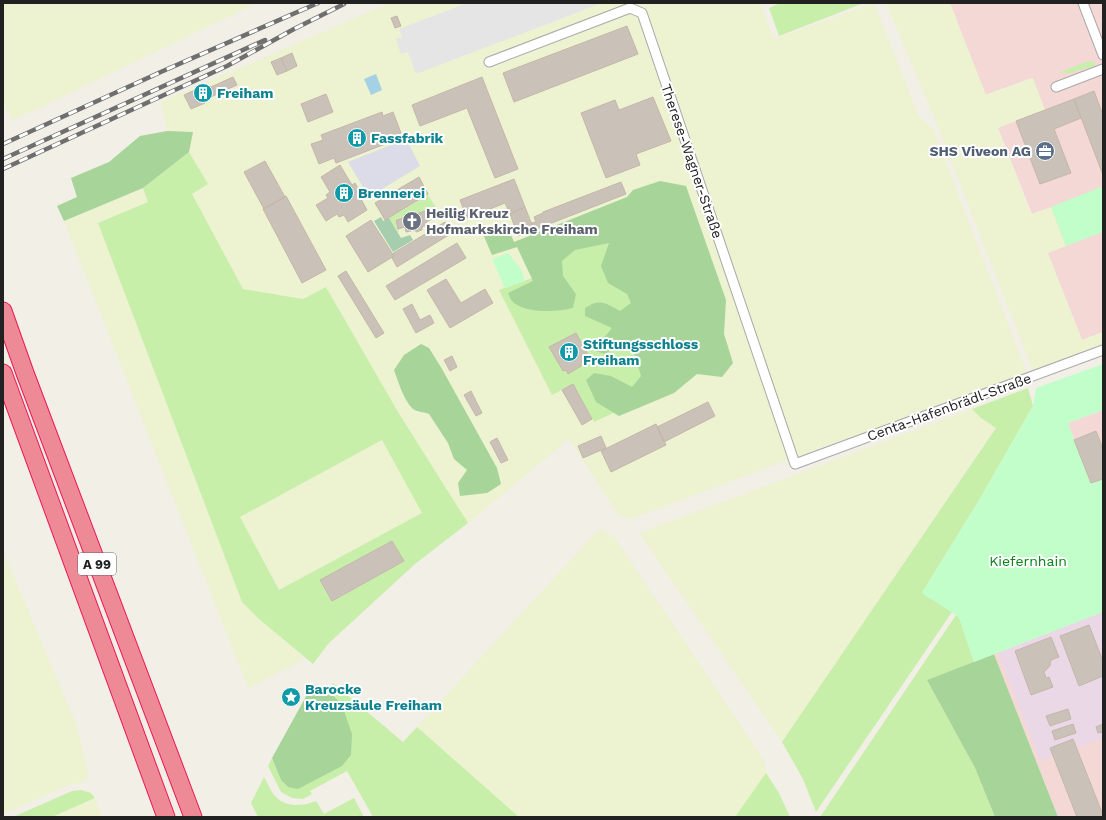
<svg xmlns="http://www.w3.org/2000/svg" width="1106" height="820" viewBox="0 0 1106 820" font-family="'Work Sans',sans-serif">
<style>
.commercial{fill:#f3d8d5}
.industrial{fill:#ebd8e7}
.farmland{fill:#edf2d1}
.grass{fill:#c8efa9;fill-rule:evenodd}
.forest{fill:#a7d498}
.cemetery{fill:#a6cdae}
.park{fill:#c2feca}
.parking{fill:#e5e5e5}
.plaza{fill:#dcdbe8}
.water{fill:#a4d1e3}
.building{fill:#cac2b9;stroke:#c5b6a8}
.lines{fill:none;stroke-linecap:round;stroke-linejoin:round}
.street-casing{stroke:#a8a8a8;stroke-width:11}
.highway-casing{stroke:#ea1a55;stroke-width:19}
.street{stroke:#fff;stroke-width:9}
.highway{stroke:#ee8996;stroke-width:17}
.rail-casing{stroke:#6f6f6f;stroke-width:4.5}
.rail{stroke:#fff;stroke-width:3;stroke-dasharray:9;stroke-linecap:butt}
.labels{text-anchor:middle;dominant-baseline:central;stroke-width:4;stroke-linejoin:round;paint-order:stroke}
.shield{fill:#fff;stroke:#646464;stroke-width:1}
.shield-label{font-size:13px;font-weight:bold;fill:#212121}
.culture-label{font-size:14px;font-weight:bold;fill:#0d838f;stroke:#fff;text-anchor:start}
.service-label{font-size:14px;font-weight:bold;fill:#4e5e75;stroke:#fff;text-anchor:end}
.street-label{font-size:14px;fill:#212121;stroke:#fff}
.worship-label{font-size:14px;font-weight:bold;fill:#5b616d;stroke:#fff;text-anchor:start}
.park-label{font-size:14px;fill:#048516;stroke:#fff}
</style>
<rect width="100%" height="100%" fill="#f2efe7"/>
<path class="commercial" d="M950 3H1103V332L1082 340 998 128 1032 78 985 95Z
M1103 410V479L1091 483 1068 423Z
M1103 612V817H1058L994 654Z"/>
<path class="industrial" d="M1103 612V738L1040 761 998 652Z"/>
<path class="farmland" d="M3 3H257L12 121 3 102Z
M390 3H760L774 39 874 3 919 117 933 129 1027 373 812 451 631 519 619 516 569 439 468 523 398 412 326 287 303 299 243 289 192 194 208 184 189 152 193 132 167 131 161 102Z
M886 3H950L986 95 1033 78 1045 110 998 128 1031 214 1051 207 1066 246 1048 253 1082 340 1103 332V345L1033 371 933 115Z
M143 188 148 202 98 223 242 602 259 619 301 655 303 660 248 688 64 221Z
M972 409 976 413 996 427 782 742 639 533Z
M382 440 422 513 279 590 240 517Z
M600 528 615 538 764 760 766 768V773L735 817H519L417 727Z
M3 551 76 724 81 742 89 776 86 780 80 783 71 784 3 814Z
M95 798 102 817H50Z"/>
<path class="grass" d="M780 3H864L779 36 769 8Z
M1089 61 1093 62 1095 65 1089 69 1088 67 1071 73H1058Z
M189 152 208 184 192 194 243 289 303 299 326 287 398 412 468 523 415 564 328 644 313 664 259 619 242 602 98 223 148 202 143 188ZM382 440 422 513 279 590 240 517ZM392 541 404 561 332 601 320 580Z
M428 195 440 214 434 218 435 215 433 211 430 210 395 219 399 232H398L389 218Z
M621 204 697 374 594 422 573 384 552 395 499 290 535 277Z
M1028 388 1033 406 981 497 922 593 952 612 816 812 803 779 782 742 996 428 981 418 972 409Z
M956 615 959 617 974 662 927 680 975 768 995 817H820Z
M333 683 403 742 417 727 519 817H373L347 771 310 791 312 794 303 799 292 798 281 792 268 766 272 758 281 780 288 787 342 705 330 692Z
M766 773 779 793 790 817H735Z
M264 777C268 784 271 792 276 797 287 808 303 806 316 801L324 814 354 798 364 817H258L251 803Z
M81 790 91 793 95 798 52 817H13L72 791Z"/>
<path class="forest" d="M167 131 193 132 189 152 143 188 64 221 57 206 77 197 71 178 109 162 140 136Z
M660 181 686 186 726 300 724 334 733 363 722 377 697 374 674 393 619 416 596 402 586 380 594 373 611 376 632 387 641 376 634 352 621 346 604 354 594 350 612 328 585 316V308C600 298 606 303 620 311L631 303 627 294 608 283 601 266 609 243 575 250 562 261 563 276 576 294 573 308C557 312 524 314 512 301 510 299 509 295 508 293L533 281 517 247 492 255 483 234 507 226 514 242 627 197 633 190Z
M421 344 429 348 442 369 497 468 501 484 487 493 460 496 458 483 467 470 454 459 448 443 429 414C424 412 417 412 413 409 404 401 398 381 394 370L404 355Z
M994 654 1058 817H995L975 768 927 680Z
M314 684 330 692 342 705 352 734 351 755 342 766 298 789 288 787 281 780 272 758 310 689Z"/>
<path class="cemetery" d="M381 217 383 221 389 218 401 238 410 235 413 240 393 252 374 221Z"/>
<path class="park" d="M1103 186V232L1066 246 1051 207Z
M508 253 521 269 525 281 505 288 492 259Z
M1103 364V410L1068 423 1091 483 1103 479V612L974 662 959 617 922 593 981 497 1033 406 1036 388Z"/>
<path class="parking" d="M467 3H602L416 74 408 52 401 54 396 39 402 37 399 29Z"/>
<path class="plaza" d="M406 139 420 166 369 197 348 162Z"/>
<path class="water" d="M376 74 382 90 371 95 364 79Z"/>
<path class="building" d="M397 16 401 26 395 28 391 18Z
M627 26 638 54 514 102 503 73Z
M292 53 297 66 287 71 281 58Z
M281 58 287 71 277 75 271 62Z
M233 77 237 85 204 100 205 103 191 109 184 95 199 88 200 92Z
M482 77 518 169 495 178 467 108 420 126 412 105Z
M1094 91 1103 115V175L1074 99Z
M326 94 333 112 308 122 301 104Z
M653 97 671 141 636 154 640 165 606 178 581 113 615 100 619 110Z
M1074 99 1081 118 1054 129 1071 173 1040 184 1016 121Z
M382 112 383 116 393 112 401 133 391 137 393 141 336 163 334 158 319 164 311 144 323 140 321 135Z
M265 161 285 197 264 209 244 172Z
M340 165 352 185 355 183 363 197 361 199 367 210 348 222 344 215 339 217 337 214 326 221 316 205 328 198 326 195 330 192 321 177Z
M419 177 428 194 385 220 375 203Z
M514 179 525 207 510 214 505 203 467 218 460 200Z
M621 182 626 194 534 230 531 223 536 222 534 217 543 213V212Z
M286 196 326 270 302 283 263 209Z
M525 207 534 230 518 236 510 214Z
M429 210 434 213V218L426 222 427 225 422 227V230L416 232 415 230 406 232 405 227 398 229 396 220Z
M371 220 394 256 368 272 346 236Z
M445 222 452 233 397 267 392 258 394 256 392 254Z
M457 243 466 258 395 300 386 286Z
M346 271 384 333 376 338 338 276Z
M446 279 461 303 485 289 493 303 450 328 427 290Z
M412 304 420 320 430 315 434 323 416 333 403 309Z
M576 333 591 360 590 363H586L568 374 566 370 563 371 549 347Z
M452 356 457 367 450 371 444 360Z
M573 384 592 419 582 425 562 390Z
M471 391 482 413 476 416 464 395Z
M708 402 715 416 664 442 657 427Z
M656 424 666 445 611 472 601 451Z
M1096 431 1103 449V479L1091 483 1074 440Z
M601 436 606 448 583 458 578 446Z
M497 438 508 460 501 463 490 442Z
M392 541 404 561 332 601 320 580Z
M1089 625 1103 661V676L1079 686 1060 636Z
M1051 637 1059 657 1051 660 1050 666 1044 672 1046 678 1049 677 1053 687 1031 695 1015 651Z
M1068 709 1071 719 1050 726 1046 716Z
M1073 724 1076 733 1055 740 1052 731Z
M1103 724V732L1098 733 1096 727Z
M1073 739 1103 815V817H1077L1050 748Z"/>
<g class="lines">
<g class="street-casing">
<path id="street" d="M1083 3 1103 55
M489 62 630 8 642 13 795 464 1103 350
M1056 87 1103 69"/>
</g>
<g class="highway-casing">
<path id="highway" d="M3 311 25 373 193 817
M3 373 166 817"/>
</g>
<use href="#street" class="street"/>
<use href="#highway" class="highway"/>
<g class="rail-casing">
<path id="rail" d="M3 144 163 71 318 3
M3 159 265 40
M3 169 227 66 294 29 344 4"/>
</g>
<use href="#rail" class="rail"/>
</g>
<defs>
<g id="building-disc" transform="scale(1)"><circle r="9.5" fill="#0f9aa8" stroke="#fff"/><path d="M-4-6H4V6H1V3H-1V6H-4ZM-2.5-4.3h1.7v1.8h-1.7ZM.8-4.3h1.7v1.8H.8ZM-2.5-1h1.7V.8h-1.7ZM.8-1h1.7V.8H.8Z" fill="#fff"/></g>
<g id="office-disc" transform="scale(1)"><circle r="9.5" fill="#5c6f8a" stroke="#fff"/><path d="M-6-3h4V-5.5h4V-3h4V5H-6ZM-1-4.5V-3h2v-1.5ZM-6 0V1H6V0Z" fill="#fff"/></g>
<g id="church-disc" transform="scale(1)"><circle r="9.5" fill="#6b7280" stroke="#fff"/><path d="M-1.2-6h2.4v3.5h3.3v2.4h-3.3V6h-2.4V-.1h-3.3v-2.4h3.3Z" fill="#fff"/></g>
<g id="sight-disc" transform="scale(1)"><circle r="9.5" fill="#0f9aa8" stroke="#fff"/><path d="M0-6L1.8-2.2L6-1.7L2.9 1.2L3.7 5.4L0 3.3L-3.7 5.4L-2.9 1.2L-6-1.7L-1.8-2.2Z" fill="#fff"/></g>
</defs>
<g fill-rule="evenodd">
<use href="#building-disc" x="203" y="93"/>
<use href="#building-disc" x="357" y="138"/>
<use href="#office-disc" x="1045" y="151"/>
<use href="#building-disc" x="344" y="193"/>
<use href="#church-disc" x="412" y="221"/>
<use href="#building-disc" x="569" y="352"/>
<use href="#sight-disc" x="291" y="697"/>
</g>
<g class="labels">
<rect class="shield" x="78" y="553" width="38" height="22" rx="3"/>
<g class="shield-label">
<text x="97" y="564">A 99</text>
</g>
<g class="culture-label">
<text x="217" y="93">Freiham</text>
<text x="371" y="138">Fassfabrik</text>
<text x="358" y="193">Brennerei</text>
<text x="583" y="344">Stiftungsschloss<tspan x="583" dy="16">Freiham</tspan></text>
<text x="305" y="689">Barocke<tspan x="305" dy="16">Kreuzsäule Freiham</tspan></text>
</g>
<g class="service-label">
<text x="1031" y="151">SHS Viveon AG</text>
</g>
<g class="street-label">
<text transform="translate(692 161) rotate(71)">Therese-Wagner-Straße</text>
<text transform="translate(949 407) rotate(-20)">Centa-Hafenbrädl-Straße</text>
</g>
<g class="worship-label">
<text x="426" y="213">Heilig Kreuz<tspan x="426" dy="16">Hofmarkskirche Freiham</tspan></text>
</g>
<g class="park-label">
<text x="1028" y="561">Kiefernhain</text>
</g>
</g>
<rect width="1106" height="820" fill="none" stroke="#212121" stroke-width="8"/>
</svg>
